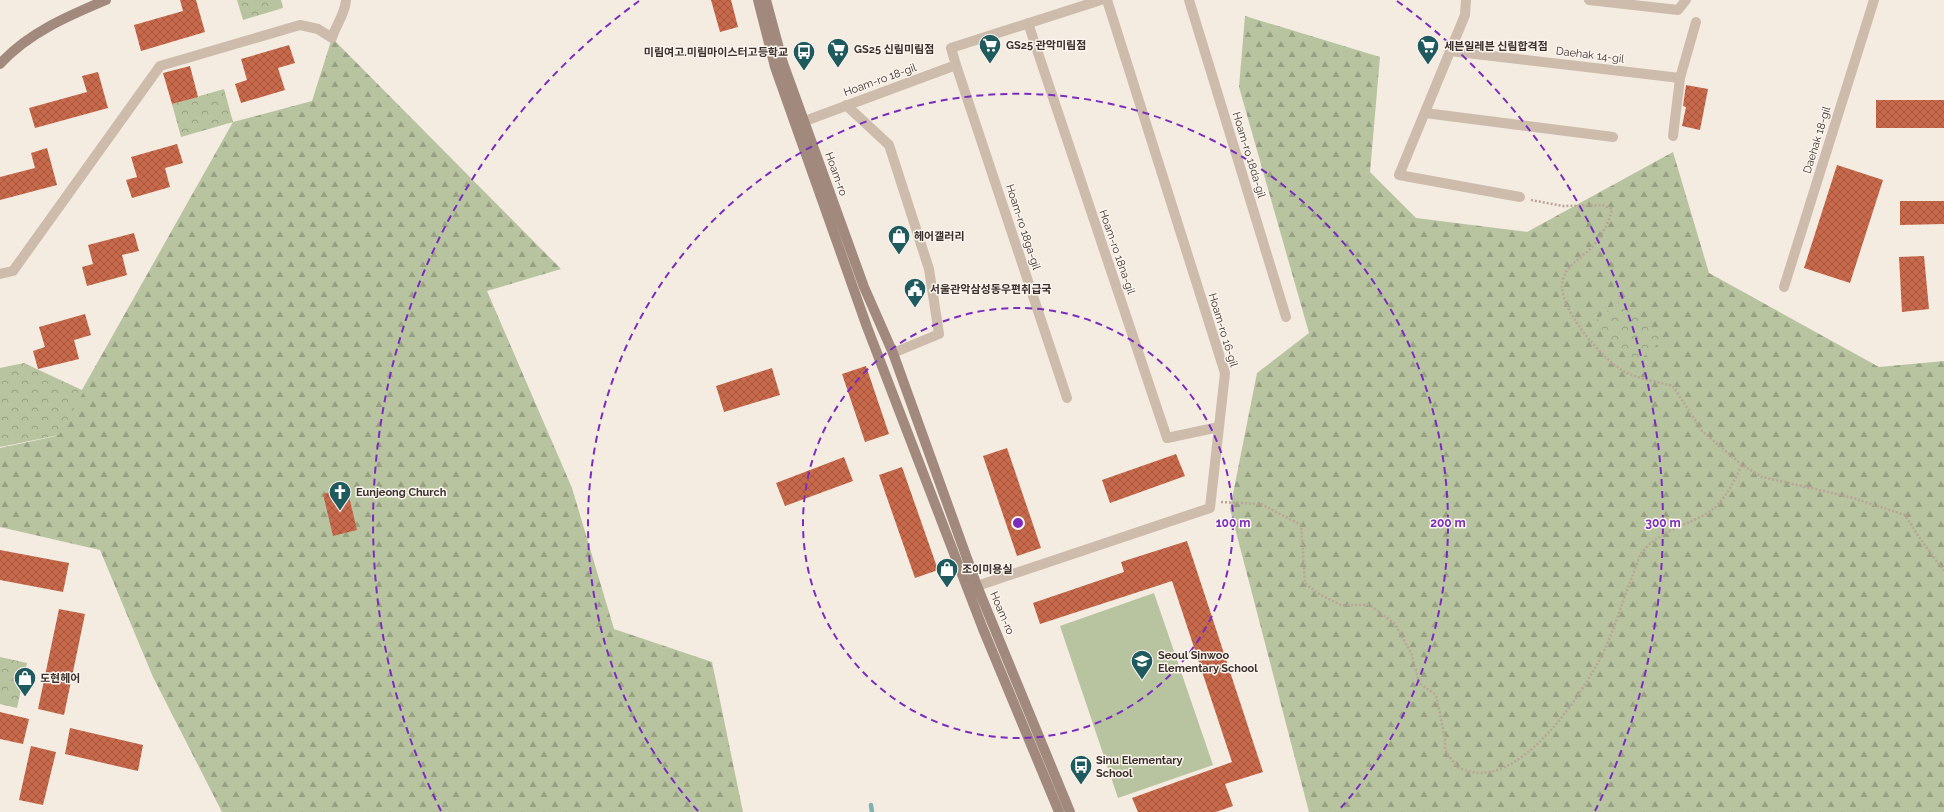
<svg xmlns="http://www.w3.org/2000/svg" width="1944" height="812" viewBox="0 0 1944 812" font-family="Raleway,'Noto Sans KR',sans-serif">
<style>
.forest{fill:url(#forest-firs)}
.park{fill:url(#park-crowns)}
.pitch{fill:#b8c4a0}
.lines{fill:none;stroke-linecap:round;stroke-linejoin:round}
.stream{stroke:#7fb0b2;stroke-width:4.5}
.building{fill:url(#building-cross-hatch)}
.path{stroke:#b9a596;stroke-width:2.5;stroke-dasharray:2 2;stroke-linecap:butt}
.street{stroke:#cdbbac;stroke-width:10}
.secondary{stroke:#a18a7d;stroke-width:10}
.ring{fill:none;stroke:#7b2cbf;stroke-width:2;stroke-dasharray:7 5}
.labels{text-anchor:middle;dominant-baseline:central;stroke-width:3;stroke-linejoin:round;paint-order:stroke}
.poi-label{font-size:11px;font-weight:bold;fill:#3b302b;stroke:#fbf5ee;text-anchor:start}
.street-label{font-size:11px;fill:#3b302b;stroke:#fbf5ee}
.centre{fill:#7b2cbf;stroke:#fbf5ee;stroke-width:2}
.ring-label{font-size:12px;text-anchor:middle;font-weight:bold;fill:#7b2cbf;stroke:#fbf5ee;stroke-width:3;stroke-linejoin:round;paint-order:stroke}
</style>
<defs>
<pattern id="forest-firs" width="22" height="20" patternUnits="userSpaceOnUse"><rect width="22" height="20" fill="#b8c4a0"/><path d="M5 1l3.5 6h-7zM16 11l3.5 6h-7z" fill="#97a083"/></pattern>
<pattern id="park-crowns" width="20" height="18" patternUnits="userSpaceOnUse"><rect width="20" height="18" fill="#b8c4a0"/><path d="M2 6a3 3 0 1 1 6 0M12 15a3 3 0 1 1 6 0" fill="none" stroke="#97a083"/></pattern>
<pattern id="building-cross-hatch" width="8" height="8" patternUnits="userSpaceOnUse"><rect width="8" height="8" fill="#c8694b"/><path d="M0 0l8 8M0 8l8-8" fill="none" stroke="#a4573f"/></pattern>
</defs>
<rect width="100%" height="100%" fill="#f4ebe1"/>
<path class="forest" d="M1245 16 1380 57 1370 172 1416 218 1527 232 1673 152 1709 273 1879 367 1944 361V812H1309L1230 509 1257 373 1309 333 1239 87Z
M332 38 561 269 487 291 572 488 614 629 712 662 743 812H222L153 677 100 550 0 527V448L56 436 233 122 312 101Z"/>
<path class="park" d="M237 0H281L283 8 243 20Z
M224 89 233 122 181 137 172 104Z
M1622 299 1663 339 1636 364 1594 322Z
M24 363 84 391 59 435 0 447V368Z
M0 657 27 663 17 708 0 704Z"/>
<path class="pitch" d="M1154 593 1213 765 1118 798 1060 626Z"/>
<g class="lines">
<path class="stream" d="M871 805 872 812"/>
</g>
<path class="building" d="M180 0H196L205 32 141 51 134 25 183 11Z
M711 0H731L738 27 720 32Z
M289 45 295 63 278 68 285 90 241 103 235 84 247 80 241 59Z
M190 66 198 97 172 104 163 73Z
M98 72 108 108 35 128 29 108 87 92 82 76Z
M1686 85 1708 89 1700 130 1682 126 1686 107 1683 106Z
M1876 100H1944V128H1876Z
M177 144 183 163 165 168 170 187 132 198 126 180 137 177 131 157Z
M47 148 57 185 0 200V177L35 168 31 153Z
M1837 165 1883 180 1850 283 1804 268Z
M1900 201H1944V224L1900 225Z
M134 233 139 251 122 255 127 275 87 286 82 267 93 264 88 245Z
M1924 256 1929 309 1902 312 1899 257Z
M85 314 91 335 74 340 79 359 38 369 33 351 45 347 39 327Z
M866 366 889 434 865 442 842 374Z
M772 368 780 395 724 412 716 386Z
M1007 448 1041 548 1017 556 983 456Z
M1176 454 1185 476 1110 503 1102 480Z
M844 457 853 481 785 506 776 483Z
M902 467 938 570 915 578 879 475Z
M347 488 357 530 333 536 323 494Z
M1187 541 1263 772 1225 784 1233 806 1216 812H1138L1132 798 1232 762 1172 581 1040 624 1033 603 1124 572 1121 562Z
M0 550 69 563 63 592 0 580Z
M59 609 85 614 64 715 38 709Z
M0 712 29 719 23 744 0 739Z
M70 728 143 745 138 771 65 754Z
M31 746 56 752 43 805 19 800Z"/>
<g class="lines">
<path class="path" d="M1531 200 1563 206 1602 205 1612 209C1608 225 1601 238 1589 250 1579 259 1567 266 1563 279 1554 305 1605 363 1627 373 1641 379 1658 382 1673 386L1702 431 1742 465 1762 477 1850 497 1905 515 1921 540 1944 571
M1221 502 1261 504 1301 525 1305 583 1317 593 1341 605H1370L1395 624 1412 655 1419 683 1436 695 1445 739V750C1449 755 1454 765 1460 768 1516 796 1582 695 1603 653 1615 628 1622 602 1632 577 1635 570 1637 561 1641 554 1657 531 1687 526 1709 512 1725 501 1734 481 1742 465"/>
<path class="street" d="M1189 0 1286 317
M1466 0 1465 15 1399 175 1520 197
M1589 0 1678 10 1686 0
M1028 23 1167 438 1219 427
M1450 51 1680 78
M956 65 1067 398
M846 105 889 145 929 269 939 334 893 353
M1425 113 1613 137
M805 121 956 65 951 48 1101 0
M1673 136 1680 78 1696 22
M0 274 13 271 160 66 300 25 318 29 332 38C336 24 345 15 346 0
M1784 287 1874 0
M977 586 1210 508 1225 373 1107 0"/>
<path class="secondary" d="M758 0 775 67 867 327 983 629 1059 812
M766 0 783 63 864 287 893 353 977 586 1070 812
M0 64C28 33 68 16 106 0"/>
</g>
<g class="ring">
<circle cx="1018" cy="523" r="215"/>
<path d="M698 811A430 430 0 1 1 1338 811"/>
<path d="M441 811A645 645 0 0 1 639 1M1397 1A645 645 0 0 1 1595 811"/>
</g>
<defs>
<g id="supermarket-pin" transform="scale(1.15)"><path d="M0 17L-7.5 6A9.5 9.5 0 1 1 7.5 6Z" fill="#1f5a5e" stroke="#fbf5ee"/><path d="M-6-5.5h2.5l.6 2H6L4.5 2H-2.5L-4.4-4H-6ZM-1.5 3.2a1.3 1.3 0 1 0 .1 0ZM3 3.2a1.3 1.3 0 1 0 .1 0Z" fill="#fff"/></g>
<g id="bus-pin" transform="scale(1.15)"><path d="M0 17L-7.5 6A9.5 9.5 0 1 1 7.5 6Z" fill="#1f5a5e" stroke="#fbf5ee"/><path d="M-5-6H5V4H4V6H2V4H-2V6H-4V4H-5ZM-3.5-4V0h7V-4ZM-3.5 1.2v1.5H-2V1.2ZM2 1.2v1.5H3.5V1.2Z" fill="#fff"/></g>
<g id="shop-pin" transform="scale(1.15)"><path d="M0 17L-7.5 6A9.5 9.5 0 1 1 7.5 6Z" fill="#1f5a5e" stroke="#fbf5ee"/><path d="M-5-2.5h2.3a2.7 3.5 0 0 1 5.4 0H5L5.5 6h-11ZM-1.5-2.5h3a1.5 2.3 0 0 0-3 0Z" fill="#fff"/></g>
<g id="civic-pin" transform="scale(1.15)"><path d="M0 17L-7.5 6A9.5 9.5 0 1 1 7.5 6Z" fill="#1f5a5e" stroke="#fbf5ee"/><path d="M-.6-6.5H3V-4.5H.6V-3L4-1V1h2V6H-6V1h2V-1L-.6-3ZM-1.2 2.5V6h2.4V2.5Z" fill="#fff"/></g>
<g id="church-pin" transform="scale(1.15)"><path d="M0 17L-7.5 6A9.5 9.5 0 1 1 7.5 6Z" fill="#1f5a5e" stroke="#fbf5ee"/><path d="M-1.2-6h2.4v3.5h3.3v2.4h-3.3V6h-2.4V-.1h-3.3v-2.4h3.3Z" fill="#fff"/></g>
<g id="school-pin" transform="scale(1.15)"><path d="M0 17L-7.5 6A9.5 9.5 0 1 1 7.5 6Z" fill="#1f5a5e" stroke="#fbf5ee"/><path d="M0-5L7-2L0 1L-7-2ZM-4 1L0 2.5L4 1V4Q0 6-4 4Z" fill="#fff"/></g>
</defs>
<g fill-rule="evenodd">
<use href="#supermarket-pin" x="990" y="45"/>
<use href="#supermarket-pin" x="1428" y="46"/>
<use href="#supermarket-pin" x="838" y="49"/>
<use href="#bus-pin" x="804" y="52"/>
<use href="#shop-pin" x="899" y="236"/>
<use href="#civic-pin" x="915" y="289"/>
<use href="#church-pin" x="340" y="492"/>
<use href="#shop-pin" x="947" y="569"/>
<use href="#school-pin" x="1142" y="661"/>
<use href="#shop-pin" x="25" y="678"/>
<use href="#bus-pin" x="1081" y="766"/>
</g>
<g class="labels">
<g class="poi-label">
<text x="1006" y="45">GS25 관악미림점</text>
<text x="1444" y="46">세븐일레븐 신림합격점</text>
<text x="854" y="49">GS25 신림미림점</text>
<text x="788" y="52" text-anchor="end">미림여고.미림마이스터고등학교</text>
<text x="914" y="236">헤어갤러리</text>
<text x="930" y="289">서울관악삼성동우편취급국</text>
<text x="356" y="492">Eunjeong Church</text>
<text x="962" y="569">조이미용실</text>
<text x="1158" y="655">Seoul Sinwoo<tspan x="1158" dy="13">Elementary School</tspan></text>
<text x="40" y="678">도현헤어</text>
<text x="1096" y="760">Sinu Elementary<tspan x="1096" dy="13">School</tspan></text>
</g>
<g class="street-label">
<text transform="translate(1590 55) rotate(7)">Daehak 14-gil</text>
<text transform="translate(880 80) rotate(-20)">Hoam-ro 18-gil</text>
<text transform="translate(1817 140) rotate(-73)">Daehak 18-gil</text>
<text transform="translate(1249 155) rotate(73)">Hoam-ro 18da-gil</text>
<text transform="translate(836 174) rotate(70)">Hoam-ro</text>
<text transform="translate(1023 227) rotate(72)">Hoam-ro 18ga-gil</text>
<text transform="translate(1117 252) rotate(71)">Hoam-ro 18na-gil</text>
<text transform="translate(1223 330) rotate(73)">Hoam-ro 16-gil</text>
<text transform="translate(1002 613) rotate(67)">Hoam-ro</text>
</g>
</g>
<circle cx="1018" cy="523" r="6" class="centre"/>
<g class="ring-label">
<text x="1233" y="527">100 m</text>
<text x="1448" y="527">200 m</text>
<text x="1663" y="527">300 m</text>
</g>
</svg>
